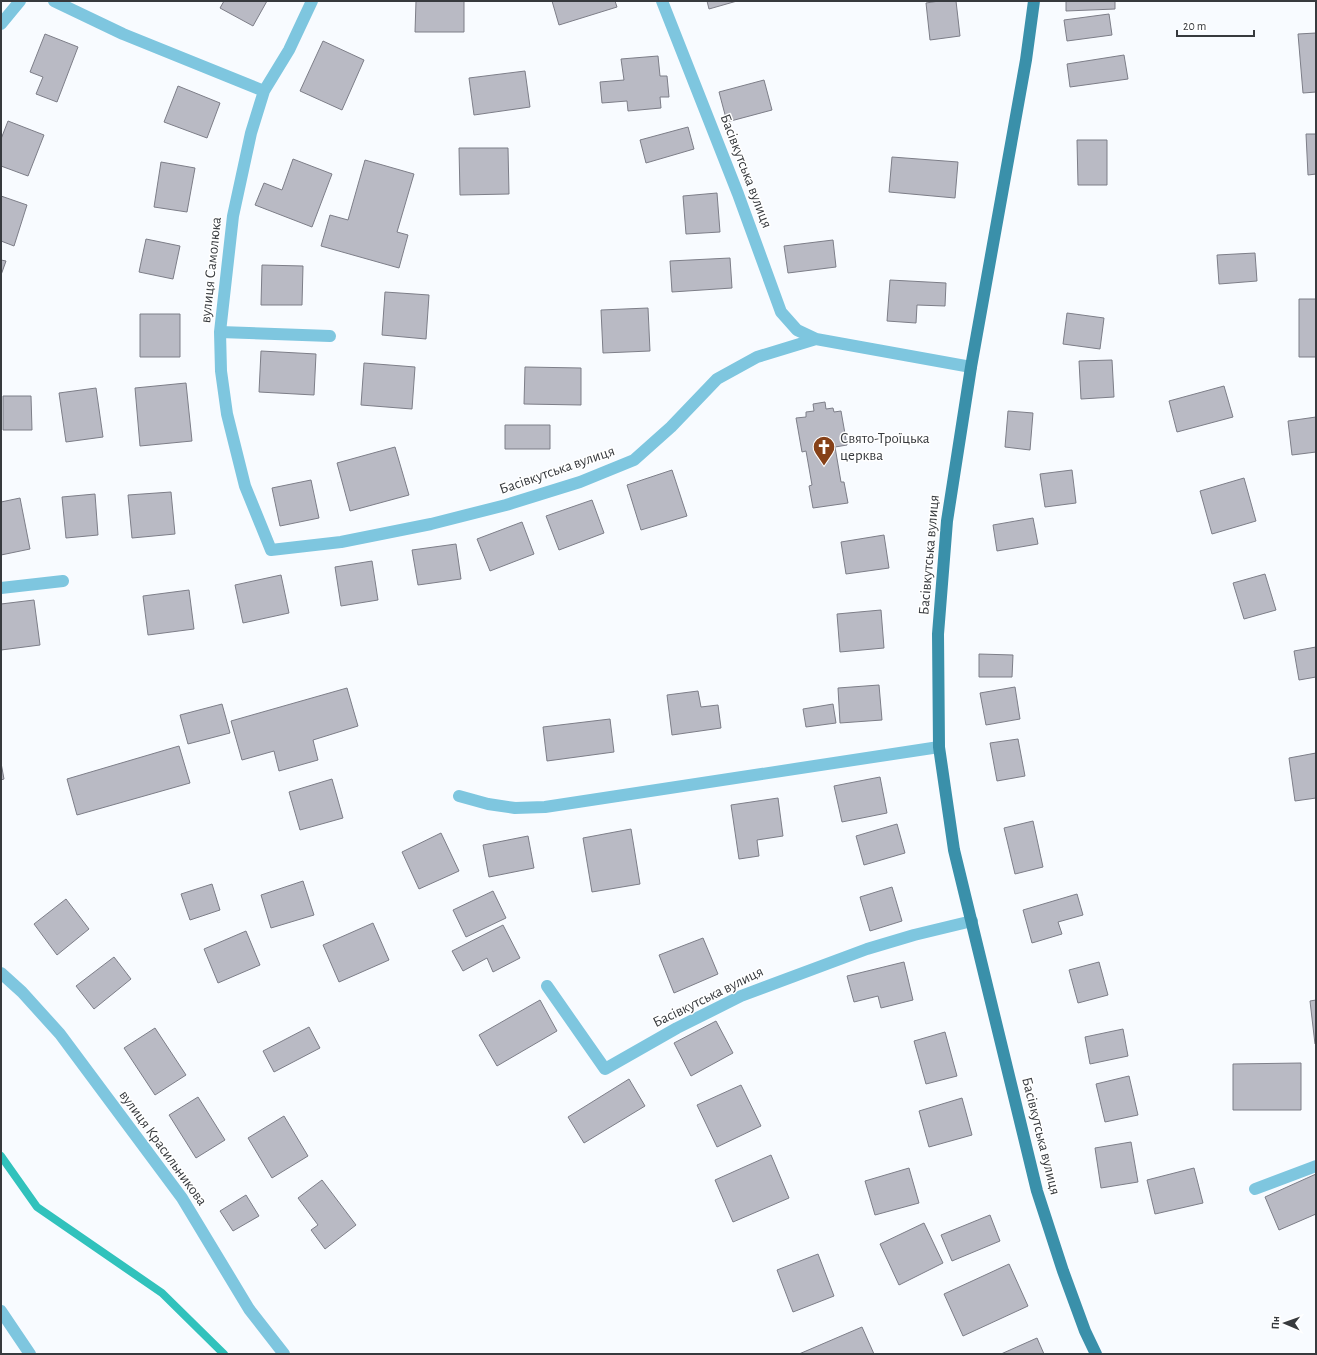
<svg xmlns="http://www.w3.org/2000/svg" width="1317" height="1355" viewBox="0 0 1317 1355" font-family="'Alegreya Sans',sans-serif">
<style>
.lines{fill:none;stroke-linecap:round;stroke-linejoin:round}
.stream{stroke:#31c2bc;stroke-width:8}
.building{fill:#b9bac4;stroke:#7d7e88}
.minor{stroke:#7ec6df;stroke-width:12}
.primary{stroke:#3a90aa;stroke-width:12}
.labels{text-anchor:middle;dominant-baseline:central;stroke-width:3;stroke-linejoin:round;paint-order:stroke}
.street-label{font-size:15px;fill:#373a3e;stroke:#fff}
.poi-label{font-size:15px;fill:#373a3e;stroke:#fff;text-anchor:start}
</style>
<rect width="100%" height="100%" fill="#f8fbff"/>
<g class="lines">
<path class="stream" d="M1 1156 37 1207 162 1293 224 1354"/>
</g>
<path class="building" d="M224 1H267L253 26 220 8Z
M416 1H464V32H415Z
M552 1H615L617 7 559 25Z
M707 1H737L709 9Z
M939 1H956L960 36 930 40 926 3Z
M1066 1H1115V9L1066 11Z
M1109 14 1112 35 1067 41 1064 20Z
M1316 33V92L1303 93 1298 34Z
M45 34 78 47 57 102 36 94 43 77 30 72Z
M323 41 364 60 342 110 300 91Z
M1124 55 1128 79 1070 87 1067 64Z
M658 56 660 76H667L669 97H660L661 108 628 111 627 101 602 103 600 82 624 80 621 59Z
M525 71 530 107 474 115 469 78Z
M764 80 772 110 727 122 719 92Z
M178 86 220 103 207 138 164 122Z
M8 121 44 135 28 176 1 166V139Z
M688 127 694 149 646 163 640 140Z
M1306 134H1316V174L1308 175Z
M1077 140H1107V185H1078Z
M459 148H508L509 194 460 195Z
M892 157 958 162 955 198 889 192Z
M293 159 332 174 312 227 255 205 264 183 282 190Z
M365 160 414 174 397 232 408 235 399 268 321 246 330 215 348 220Z
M161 162 195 168 187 212 154 207Z
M717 193 720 232 686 234 683 196Z
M1 196 27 205 14 246 1 241Z
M146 239 180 246 173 279 139 272Z
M833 240 836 267 788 273 784 246Z
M1255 253 1257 281 1219 284 1217 255Z
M730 258 732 288 672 292 670 261Z
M1 260 6 261 1 275Z
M262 265 303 266 302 305H261Z
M890 280 946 283 945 306 917 305 916 323 887 321Z
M385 292 429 295 426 339 382 335Z
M1299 299H1316V357H1299Z
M648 308 650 351 603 353 601 310Z
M1067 313 1104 318 1100 349 1063 344Z
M140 314H180V357H140Z
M261 351 316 354 314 395 259 392Z
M1112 360 1114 397 1081 399 1079 361Z
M364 363 415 367 412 409 361 405Z
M525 367 581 368V405L524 404Z
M186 383 192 441 140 446 135 388Z
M1224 386 1233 417 1177 432 1169 401Z
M96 388 103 437 66 442 59 393Z
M3 396H31L32 430H3Z
M825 402 826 409 833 408 834 412 841 411 847 445 835 447 841 482H844L848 503 813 508 809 486 812 485 806 451 802 452 796 418 806 417V412L814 411 813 404Z
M1008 411 1033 413 1030 450 1005 447Z
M1316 417V452L1292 455 1288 421Z
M505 425H550V449H505Z
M395 447 409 495 350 511 337 463Z
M672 470 687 516 641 530 627 485Z
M1072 470 1076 503 1045 507 1040 474Z
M1244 478 1256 521 1212 534 1200 491Z
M311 480 319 518 280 526 272 488Z
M171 492 175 534 132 538 128 495Z
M95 494 98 535 66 538 62 497Z
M20 498 30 549 1 555V502Z
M592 500 604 533 559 550 546 516Z
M1033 518 1038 544 997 551 993 525Z
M522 522 534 554 490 571 477 539Z
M884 535 889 568 846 574 841 542Z
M456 544 461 579 418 585 412 550Z
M372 561 378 600 341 606 335 567Z
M1265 574 1276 610 1244 619 1233 583Z
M281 575 289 613 243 623 235 585Z
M189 590 194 629 148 635 143 596Z
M34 600 40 645 1 650V604Z
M881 610 884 648 840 652 837 614Z
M1316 647V677L1299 680 1294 651Z
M979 654 1013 655 1012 677H979Z
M879 685 882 720 840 723 838 688Z
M1015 687 1020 719 986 725 980 693Z
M347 688 358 726 313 740 318 760 279 771 274 751 242 760 231 721Z
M698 691 701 707 718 705 721 728 672 735 667 695Z
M222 704 230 733 188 744 180 715Z
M833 704 836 723 806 727 803 709Z
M610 719 614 752 547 761 543 727Z
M1018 739 1025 776 997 781 990 743Z
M179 746 190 783 77 815 67 779Z
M1316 753V798L1295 801 1289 758Z
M1 763 4 779 1 780Z
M880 777 887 813 842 822 834 786Z
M332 779 343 818 300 830 289 792Z
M778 798 783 836 757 840 759 856 739 859 731 805Z
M1033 821 1043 867 1015 874 1004 828Z
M897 824 905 853 864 865 856 836Z
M631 829 640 884 592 892 583 838Z
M441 833 459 871 419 889 402 852Z
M528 836 534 868 489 877 483 845Z
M303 881 314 915 271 928 261 895Z
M212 884 220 910 190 920 181 894Z
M892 887 902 921 870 931 860 897Z
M493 891 506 918 466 937 453 910Z
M1077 894 1083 915 1058 922 1062 934 1032 943 1023 910Z
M66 899 89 929 57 955 34 924Z
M373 923 389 960 339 982 323 945Z
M503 925 520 958 493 972 487 958 463 971 452 951Z
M246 931 260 965 218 983 204 949Z
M703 938 718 974 674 993 659 955Z
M114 957 131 979 94 1009 76 986Z
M904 962 913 1000 881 1008 878 996 854 1002 847 976Z
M1099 962 1108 995 1078 1003 1069 970Z
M540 1000 557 1031 497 1066 479 1035Z
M1316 1000V1044H1315L1310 1001Z
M716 1021 733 1053 691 1076 674 1043Z
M309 1027 320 1048 274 1072 263 1051Z
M155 1028 186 1075 155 1095 124 1048Z
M1123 1029 1128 1056 1090 1064 1085 1037Z
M945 1032 957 1076 926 1084 914 1041Z
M1301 1063V1110H1233V1064Z
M1129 1076 1138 1115 1105 1122 1096 1084Z
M629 1079 645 1106 584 1143 568 1117Z
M741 1085 761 1126 717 1147 697 1105Z
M198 1097 225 1140 196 1158 169 1115Z
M962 1098 972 1135 929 1147 919 1111Z
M284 1116 308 1156 272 1178 248 1138Z
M1131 1142 1138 1182 1101 1188 1095 1148Z
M771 1155 789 1198 733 1222 715 1180Z
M909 1168 919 1203 875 1215 865 1181Z
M1194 1168 1203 1203 1155 1214 1147 1180Z
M1316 1174V1214L1279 1230 1265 1197Z
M322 1180 356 1225 325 1249 311 1230 318 1225 298 1198Z
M246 1195 259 1216 233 1231 220 1211Z
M990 1215 1000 1241 952 1261 941 1235Z
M924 1223 943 1263 899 1285 880 1244Z
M818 1254 834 1296 793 1312 777 1270Z
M1009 1264 1028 1306 963 1336 944 1294Z
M862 1327 874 1354H799Z
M1037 1338 1044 1354H1001Z"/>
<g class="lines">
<path class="minor" d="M54 1 123 34 264 91
M312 1 289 50 264 91 251 133 233 216 220 332 221 371 227 414 245 486 271 550 341 542 431 524 506 505 580 482 634 460 671 427 717 379 757 357 816 339
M662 1 738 194 781 312 797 330 816 339 971 367
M1 24 20 1
M220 332 330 336
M1 588 63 581
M459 796 488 804 515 808 545 807 939 747
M1 973 22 992 60 1034 182 1198 249 1309 284 1354
M547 986 605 1069 677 1028 741 996 867 949 914 935 972 921
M1255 1189 1316 1166
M1 1311 30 1354"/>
<path class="primary" d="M1034 1 1026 60 971 367 947 521 938 634 939 747 954 850 1037 1191 1063 1271 1085 1331 1096 1354"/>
</g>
<defs>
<g id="church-pin" transform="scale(1.15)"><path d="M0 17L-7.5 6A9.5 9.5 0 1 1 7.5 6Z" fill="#864118" stroke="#fff"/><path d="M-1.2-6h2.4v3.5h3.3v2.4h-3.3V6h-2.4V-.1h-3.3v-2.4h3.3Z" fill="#fff"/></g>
</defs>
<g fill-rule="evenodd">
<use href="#church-pin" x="824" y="447"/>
</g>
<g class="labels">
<g class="street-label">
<text transform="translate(746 171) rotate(69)">Басівкутська вулиця</text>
<text transform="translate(211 270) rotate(-84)">вулиця Самолюка</text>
<text transform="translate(557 470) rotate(-19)">Басівкутська вулиця</text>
<text transform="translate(929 555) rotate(-85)">Басівкутська вулиця</text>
<text transform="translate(708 997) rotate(-26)">Басівкутська вулиця</text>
<text transform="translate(1041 1136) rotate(76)">Басівкутська вулиця</text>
<text transform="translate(163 1148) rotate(54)">вулиця Красильникова</text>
</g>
<g class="poi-label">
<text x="840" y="438">Свято-Троїцька<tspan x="840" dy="17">церква</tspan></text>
</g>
</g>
<rect width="1317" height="1355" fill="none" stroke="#373a3e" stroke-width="4"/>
<g transform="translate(1285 1323) rotate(272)" stroke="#ffffff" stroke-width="3" paint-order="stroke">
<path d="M0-3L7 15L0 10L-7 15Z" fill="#373a3e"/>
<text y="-6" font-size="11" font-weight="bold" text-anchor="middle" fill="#373a3e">Пн</text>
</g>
<path d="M1177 30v6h77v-6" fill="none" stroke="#373a3e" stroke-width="2"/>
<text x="1183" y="30" font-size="12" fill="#373a3e" stroke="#ffffff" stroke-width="3" paint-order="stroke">20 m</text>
</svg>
